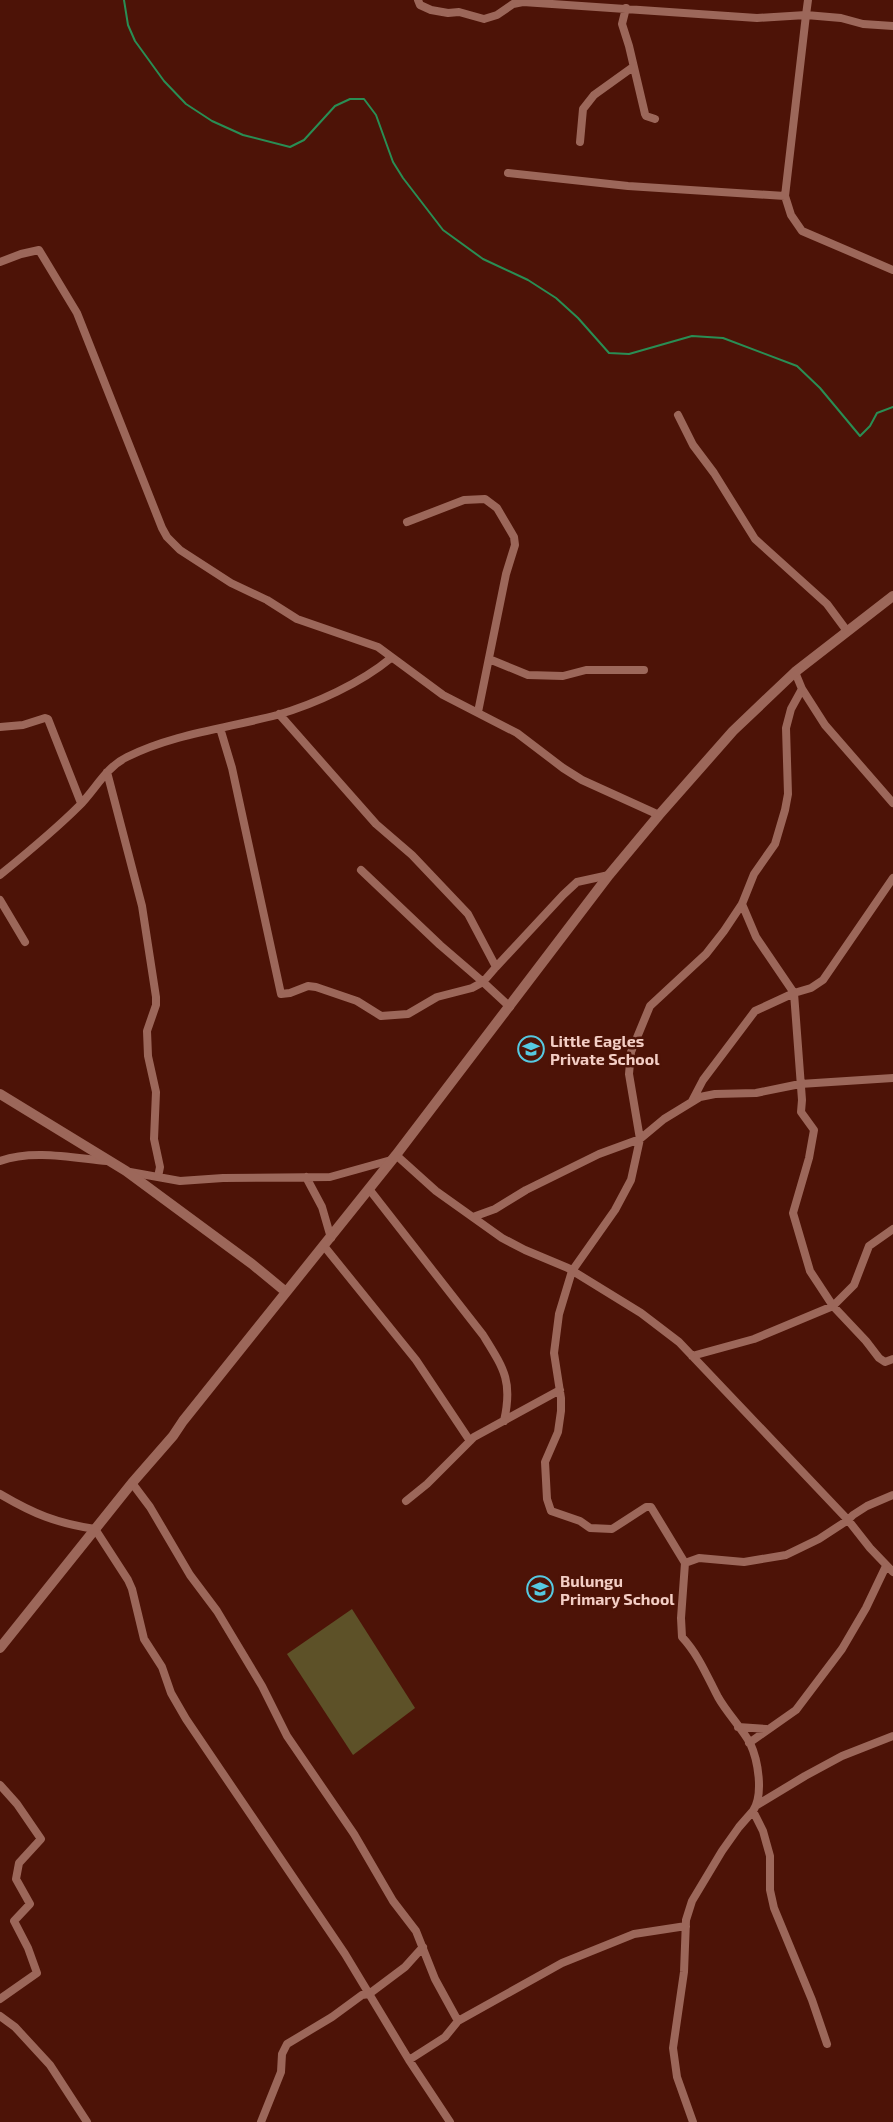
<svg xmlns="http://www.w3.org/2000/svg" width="893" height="2122" viewBox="0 0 893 2122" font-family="'Exo 2',sans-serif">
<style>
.green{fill:#5d5128}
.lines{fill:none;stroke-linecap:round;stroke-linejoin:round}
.stream{stroke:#298e54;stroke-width:2}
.minor{stroke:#9c675a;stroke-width:8}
.tertiary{stroke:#9c675a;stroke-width:10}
.labels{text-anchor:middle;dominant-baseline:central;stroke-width:5;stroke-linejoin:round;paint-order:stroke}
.poi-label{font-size:16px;font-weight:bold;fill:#f4cec5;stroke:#4d1307;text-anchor:start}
</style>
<rect width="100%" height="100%" fill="#4d1307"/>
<path class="green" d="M352 1609 415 1708 353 1755 287 1654Z"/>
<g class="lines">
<path class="stream" d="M124 0 128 25 135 41 164 81 186 104 212 121 243 135 290 147 304 140 335 106 350 99H364L376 115 393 162 403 178 443 230 483 259 528 280 556 298 578 318 609 353 629 354 692 336 723 338 797 366 820 388 860 436 870 426 877 413 893 407"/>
<path class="minor" d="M418 0 420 5 431 10 448 13 459 12 484 19 497 15 513 4 523 2 757 18 806 15 808 0
M626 8 622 24 629 46 645 114 646 116 655 119
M893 26 863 24 841 18 806 15 785 196 791 215 802 231 893 270
M580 142 583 109 594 95 633 67
M508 173 628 186 785 196
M0 262 21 254 39 250 77 313 162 528 167 537 180 550 231 583 267 600 297 619 378 647 443 695 517 733 563 768 582 780 659 815
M678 415 693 445 714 473 755 539 827 604 847 631
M407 522 464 500 485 499 497 508 514 537 515 545 506 574 478 712
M489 659 528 675 563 676 586 670H644
M795 672 802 689 825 725 893 803
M802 689 791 709 786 728 788 794 785 810 775 844 754 874 742 904 724 931 706 954 650 1006 631 1052 629 1074 640 1139 631 1180 615 1210 572 1271 559 1314 554 1353 561 1398V1411L558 1432 545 1462 547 1499 551 1511 580 1521 590 1528 612 1529 646 1507H651L685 1563 681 1618 682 1637C698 1654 707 1676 718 1697 727 1713 741 1727 750 1743 758 1760 764 1794 753 1811L763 1831 770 1856V1890L774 1908 812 2000 827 2044
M279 714 376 824 412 855 468 914 496 967 483 982 510 1007
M0 727 23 725 45 718 48 719 81 803
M220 728 232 768 281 994 290 993 308 986 316 987 357 1001 381 1016 408 1014 437 997 472 988 483 982 440 945 361 870
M107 772 142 906 156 997V1005L147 1031 148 1056 156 1092 154 1139 160 1167 158 1177
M0 875C27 853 54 831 79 806 95 790 106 767 127 757 173 734 227 728 277 715 315 704 361 683 391 658
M0 900 25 942
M742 904 756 937 794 993 802 1100 801 1112 814 1130 809 1158 793 1213 810 1271 833 1306 866 1341 879 1358 885 1362 893 1359
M496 967 563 895 577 882 609 875
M692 1101 703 1080 755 1011 794 993 811 988 823 980 893 878
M396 1155 436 1191 502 1238 525 1250 568 1268 641 1313 679 1342 848 1520 870 1548 893 1572
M0 1161C32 1149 74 1158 107 1161
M130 1172 180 1181 223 1178 330 1177 391 1160
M306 1177 322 1207 331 1238
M369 1189 483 1335C504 1369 513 1381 504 1421
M473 1217 495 1209 526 1190 599 1154 640 1139 664 1119 700 1097 715 1094 756 1093 800 1084 893 1078
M324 1246 416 1360 470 1441
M692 1356 754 1339 833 1306 854 1285 869 1246 893 1229
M132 1483 150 1507 190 1575 217 1611 262 1686 287 1736 354 1834 393 1901 416 1931 435 1979 458 2021
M0 1494C34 1514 56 1523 95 1529L128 1580 132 1589 144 1639 162 1667 171 1693 186 1719 345 1954 409 2060 450 2122
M406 1501 427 1484 474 1437 560 1390
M685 1563 699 1558 744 1562 786 1555 819 1539 848 1520 853 1515 867 1506 893 1495
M738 1727 766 1729
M749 1743 796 1710 842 1649 866 1608 886 1566
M0 1785 17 1804 41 1839 19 1863 16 1879 30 1904 14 1921 28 1948 37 1973 0 1999
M757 1805 805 1776 842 1756 893 1736
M0 2016 15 2027 50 2065 87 2122
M409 2060 445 2037 458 2021 562 1963 634 1934 686 1926
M261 2122 281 2072 282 2054 287 2044 332 2017 362 1995 369 1994 405 1967 423 1947
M693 2122 677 2077 673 2048 684 1972 686 1920 692 1901 722 1851 739 1827 753 1811"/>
<path class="tertiary" d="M0 1094 126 1171 252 1264 286 1292
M0 1648 132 1483 173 1436 183 1421 396 1155 609 875 659 815 733 731 795 672 893 596"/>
</g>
<defs>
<g id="school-ring" transform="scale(1.35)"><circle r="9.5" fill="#4d1307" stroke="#56c9e1" stroke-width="1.5"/><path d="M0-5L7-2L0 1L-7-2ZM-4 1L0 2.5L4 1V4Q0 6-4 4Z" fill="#56c9e1"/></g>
</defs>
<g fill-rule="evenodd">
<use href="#school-ring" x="531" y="1049"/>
<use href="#school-ring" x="540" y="1589"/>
</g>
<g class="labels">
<g class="poi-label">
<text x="550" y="1040">Little Eagles<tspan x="550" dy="18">Private School</tspan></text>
<text x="560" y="1580">Bulungu<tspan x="560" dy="18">Primary School</tspan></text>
</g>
</g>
</svg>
